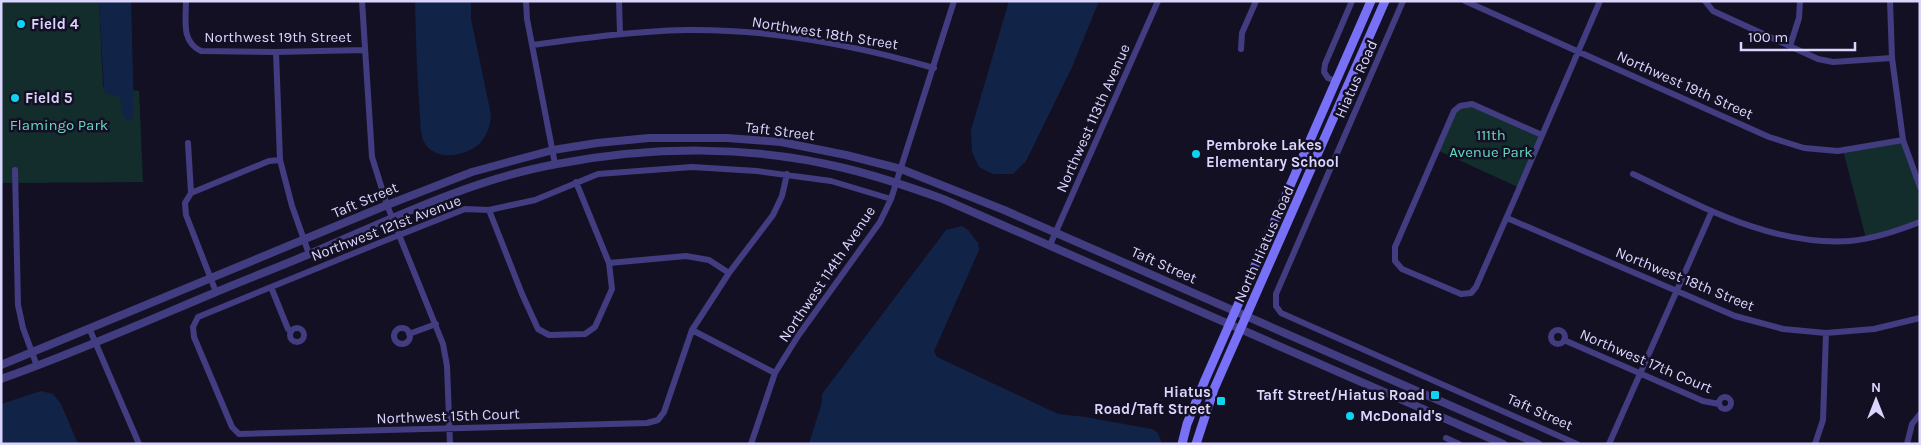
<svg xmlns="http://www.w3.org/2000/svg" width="1921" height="445" viewBox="0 0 1921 445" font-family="Karla,sans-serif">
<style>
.green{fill:#132d2d}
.water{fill:#112447}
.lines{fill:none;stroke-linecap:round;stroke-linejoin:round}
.minor{stroke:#423d80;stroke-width:6}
.tertiary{stroke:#423d80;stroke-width:8}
.secondary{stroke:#7871f7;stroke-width:9}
.poi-dot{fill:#0dd4f0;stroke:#141024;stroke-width:2}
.labels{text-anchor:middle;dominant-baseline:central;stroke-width:5;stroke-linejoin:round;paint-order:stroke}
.poi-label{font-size:15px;font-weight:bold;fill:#dad5fd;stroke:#141024;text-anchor:start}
.street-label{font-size:15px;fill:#dad5fd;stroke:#141024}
.park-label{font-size:15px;fill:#64d9bf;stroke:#141024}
</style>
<rect width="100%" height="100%" fill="#141024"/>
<path class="green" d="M1 1H99L103 87 139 91 143 182 1 183Z
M1472 104 1542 135 1520 188 1437 150 1454 111Z
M1903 140 1920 187V222L1866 238 1843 150Z"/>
<path class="water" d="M99 1H131L134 114 132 120H126C120 113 123 104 119 97L105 93 104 90Z
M415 1H471V19L491 115C491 125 486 138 478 145 463 157 434 161 424 142 420 135 421 124 420 116 417 78 416 39 415 1Z
M1009 1H1099L1072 67 1026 161 1013 174H993L979 167 972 152 971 130Z
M962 226 968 230 977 242H978L979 250 934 351 937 357 1058 414 1085 417 1152 429 1158 433 1162 444H809L822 402V394L946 230Z
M41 391 53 394 61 404 78 444H1V404Z"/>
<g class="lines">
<path class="minor" d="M186 1C186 20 181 42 201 51L276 52 364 50
M362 1 372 157 387 205 443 344 447 366 450 444
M526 1 527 19 555 164
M619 1 620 33
M1403 1 1276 294V306L1281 313 1577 444
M1465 1 1769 137 1804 148 1838 151 1903 140
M1705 1 1713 11 1818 59 1833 62 1892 58
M1890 1 1892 58 1903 140 1920 187
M533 45C584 38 635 31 687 30 770 29 855 45 934 68
M1790 46 1799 18 1800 1
M1241 49 1242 33 1256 1
M276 52 280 160 292 206 309 254
M1336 81 1328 78 1324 72 1325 64 1352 1
M1542 135 1472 104 1460 106 1454 111 1395 247V261L1402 269 1461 294 1471 293 1476 287C1518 192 1559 97 1600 1
M188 143 191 193
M15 170 18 305 23 328 37 366
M787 174 782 196 773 215 729 273 692 330 664 412 658 420 647 423 239 434 232 427 194 337 193 327 198 317 379 243 465 209 489 210 535 200 598 174 692 167 757 171 831 181 891 199
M1633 174C1701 206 1771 246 1850 241 1874 239 1897 231 1920 222
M576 182 609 263
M489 210 522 294 538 329 549 335 585 334 595 327 612 289 609 263 686 256 709 260 729 273
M1507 218 1735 316 1783 329 1826 333 1874 329 1920 318
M1050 245 1158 1
M271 287 288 329 291 332
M216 292 186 215 185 203 191 193 269 161 280 160
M290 335a7 7 0 1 1 14 0a7 7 0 1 1-14 0Z
M394 336a8 8 0 1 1 16 0a8 8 0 1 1-16 0Z
M1551 337a7 7 0 1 1 14 0a7 7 0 1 1-14 0Z
M90 330 139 444
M692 330 775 373
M409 334 436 324
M1564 340 1703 401 1719 404
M1719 403a6 6 0 1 1 12 0a6 6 0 1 1-12 0Z
M1446 438 1459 444
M751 444 775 373 798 336 880 222 891 199 954 1
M1609 444 1712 211
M1815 444 1823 420 1826 333
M1907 444 1912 424 1920 414"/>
<path class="tertiary" d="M1 365 387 205 472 172 553 150 597 143 649 138H727L781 142 846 155 901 169 1004 210 1538 444
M1 379C72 354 140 324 209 295 244 280 279 267 314 252 393 218 473 179 557 164 651 146 751 145 844 168 877 176 910 187 943 199L1503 444"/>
<path class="secondary" d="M1182 444 1187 424 1205 380 1371 1
M1196 444 1214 389 1385 1"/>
</g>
<g class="poi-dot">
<circle cx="21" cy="24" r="5"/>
<circle cx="15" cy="98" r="5"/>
<circle cx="1196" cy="154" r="5"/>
<rect x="1430" y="390" width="10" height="10" rx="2.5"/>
<rect x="1216" y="396" width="10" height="10" rx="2.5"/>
<circle cx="1350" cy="416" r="5"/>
</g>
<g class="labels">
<g class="poi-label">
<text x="31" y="24">Field 4</text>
<text x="25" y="98">Field 5</text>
<text x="1206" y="145">Pembroke Lakes<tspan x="1206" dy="17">Elementary School</tspan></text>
<text x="1211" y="392" text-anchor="end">Hiatus<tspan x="1211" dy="17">Road/Taft Street</tspan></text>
<text x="1425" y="395" text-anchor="end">Taft Street/Hiatus Road</text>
<text x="1360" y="416">McDonald's</text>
</g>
<g class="street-label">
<text transform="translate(825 33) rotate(9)">Northwest 18th Street</text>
<text x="278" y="37">Northwest 19th Street</text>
<text transform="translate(1356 79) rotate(-66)">Hiatus Road</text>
<text transform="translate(1685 85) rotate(24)">Northwest 19th Street</text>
<text transform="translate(1093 118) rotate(-66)">Northwest 113th Avenue</text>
<text transform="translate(780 131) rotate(7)">Taft Street</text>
<text transform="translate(365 200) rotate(-23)">Taft Street</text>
<text transform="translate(386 228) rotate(-21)">Northwest 121st Avenue</text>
<text transform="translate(1264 244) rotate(-66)">North Hiatus Road</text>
<text transform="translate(1164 265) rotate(24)">Taft Street</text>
<text transform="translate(827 274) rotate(-56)">Northwest 114th Avenue</text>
<text transform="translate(1685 279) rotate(22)">Northwest 18th Street</text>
<text transform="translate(1646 361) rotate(23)">Northwest 17th Court</text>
<text transform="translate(1540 412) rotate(24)">Taft Street</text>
<text transform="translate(448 416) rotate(-2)">Northwest 15th Court</text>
</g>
<g class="park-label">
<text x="59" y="125">Flamingo Park</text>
<text x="1491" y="135">111th<tspan x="1491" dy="17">Avenue Park</tspan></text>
</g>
</g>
<rect width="1921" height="445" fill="none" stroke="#dad5fd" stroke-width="5"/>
<g transform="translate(1876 400)" stroke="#141024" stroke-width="4" paint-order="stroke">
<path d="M0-4L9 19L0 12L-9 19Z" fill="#dad5fd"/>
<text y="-8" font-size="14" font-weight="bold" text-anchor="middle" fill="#dad5fd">N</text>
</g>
<path d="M1741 42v8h114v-8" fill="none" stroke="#dad5fd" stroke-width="2.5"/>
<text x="1748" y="42" font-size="15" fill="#dad5fd" stroke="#141024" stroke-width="4" paint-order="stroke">100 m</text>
</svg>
